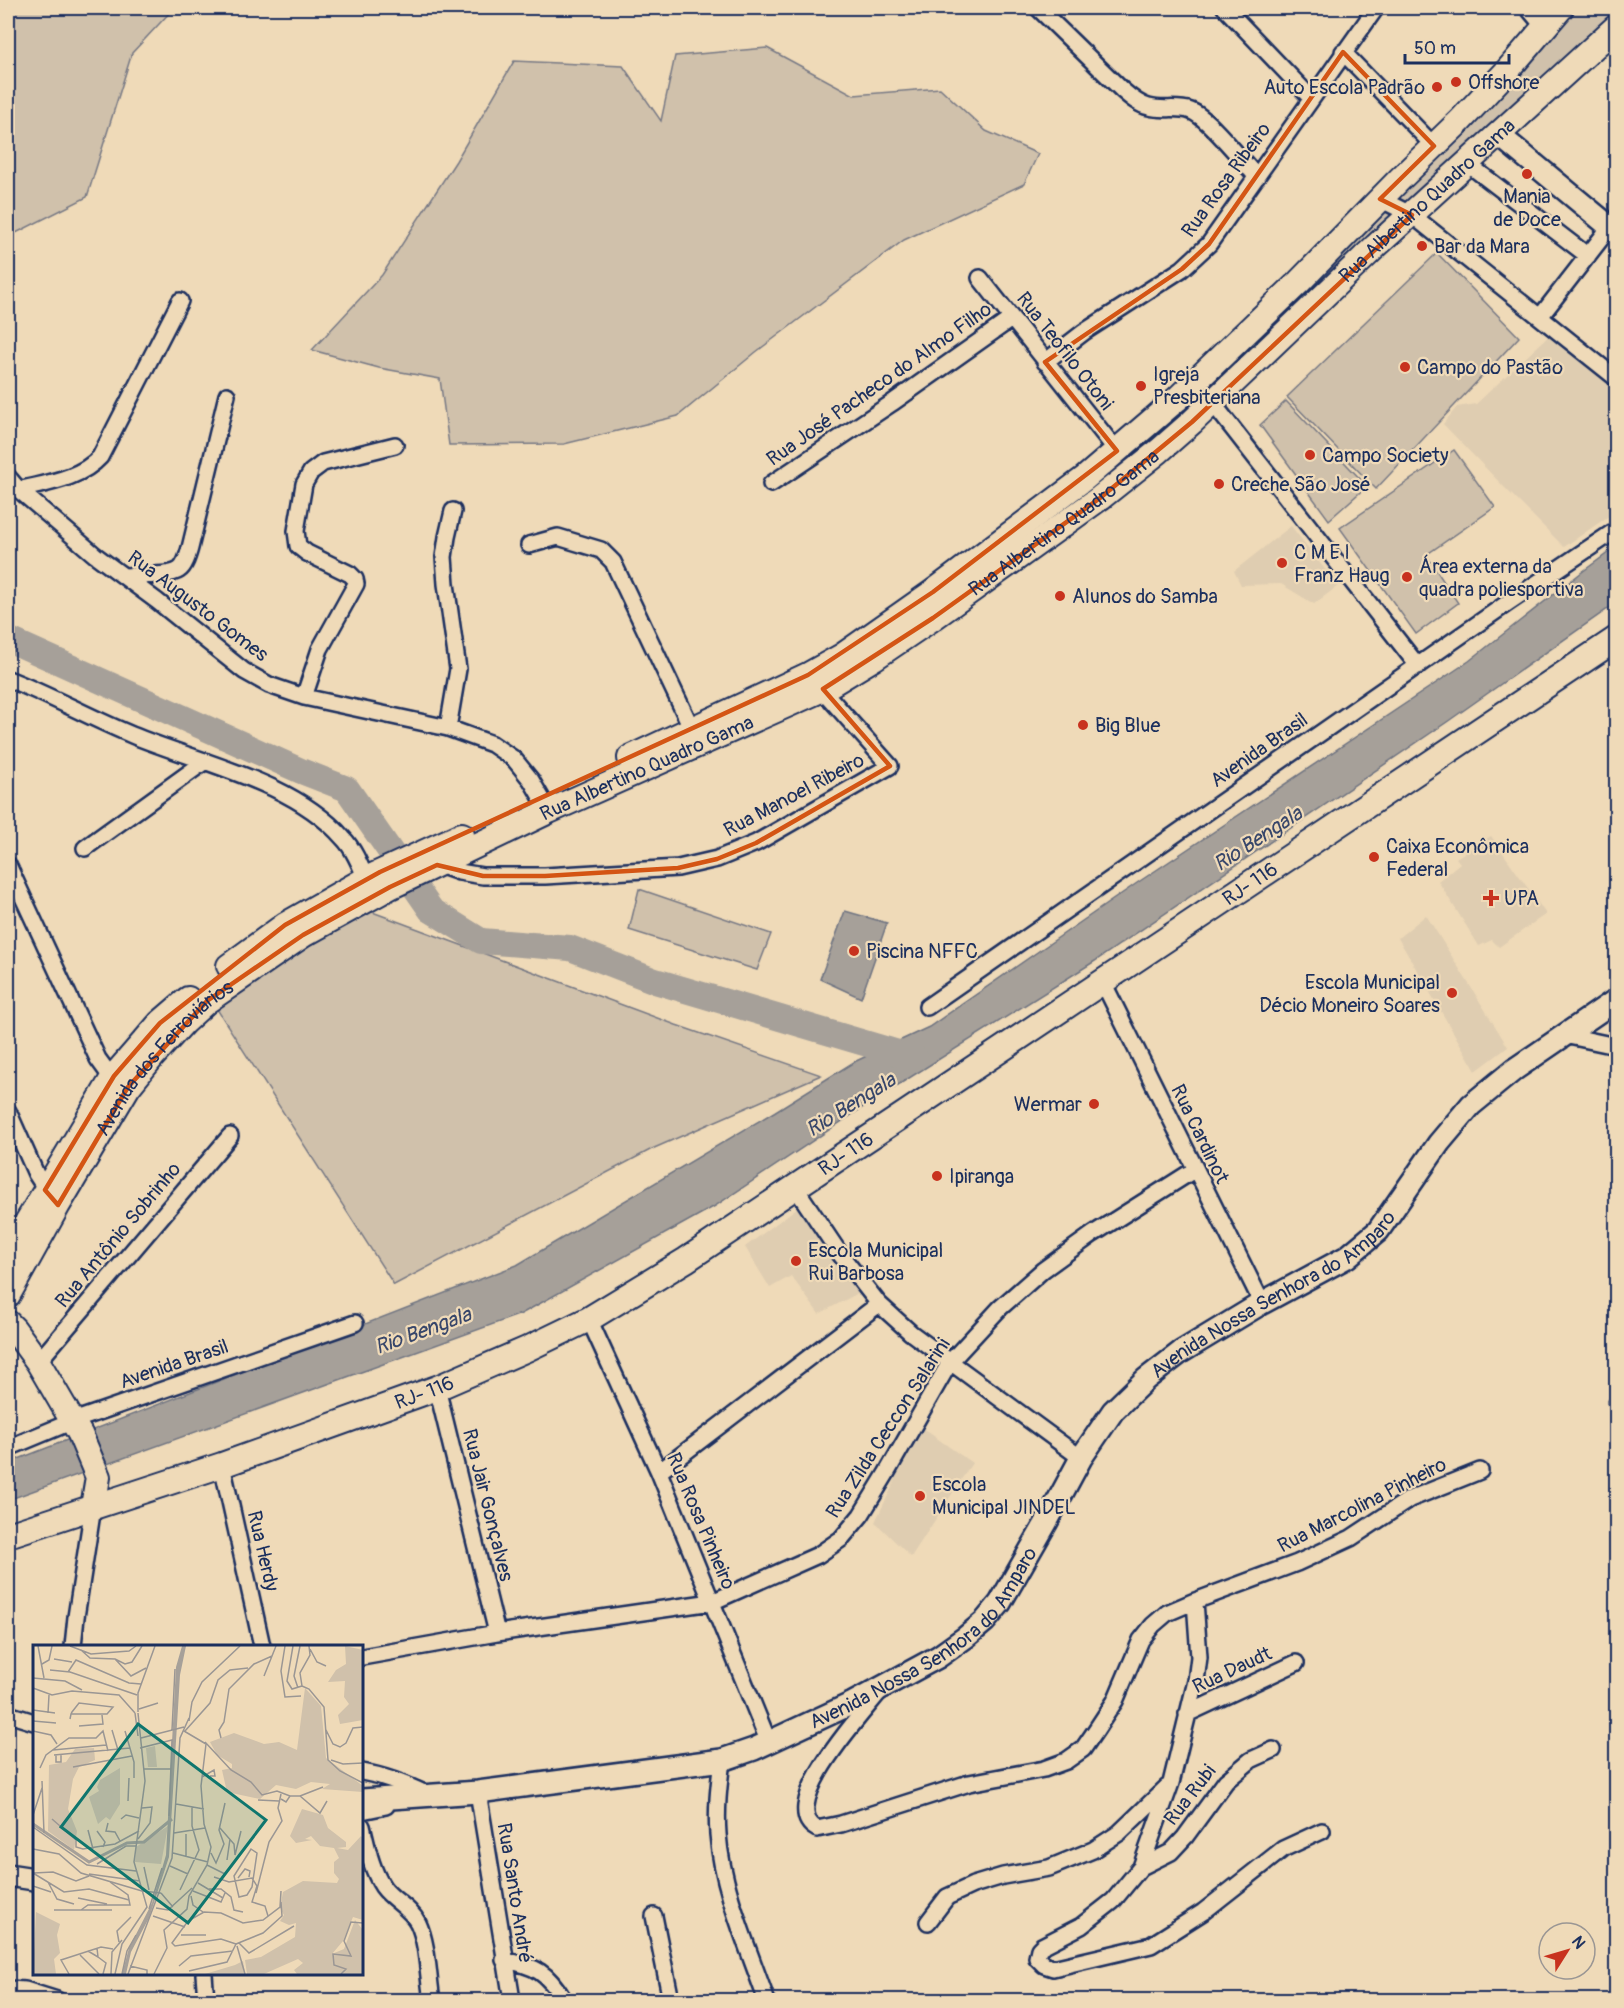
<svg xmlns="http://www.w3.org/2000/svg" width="1624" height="2008" viewBox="0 0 1624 2008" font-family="Pangolin,sans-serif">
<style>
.built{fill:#dfcdb1}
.green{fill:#d0c1ab;stroke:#767884;stroke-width:1.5}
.water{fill:#a6a099;stroke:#6e7381;stroke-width:1.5}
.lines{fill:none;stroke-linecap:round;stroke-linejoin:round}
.river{stroke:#a6a099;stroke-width:26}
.street-casing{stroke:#1b2f5e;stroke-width:20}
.secondary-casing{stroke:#1b2f5e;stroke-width:26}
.primary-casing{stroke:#1b2f5e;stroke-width:28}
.street{stroke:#efdab8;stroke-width:15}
.secondary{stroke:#efdab8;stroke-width:21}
.primary{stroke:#efdab8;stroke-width:24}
.marked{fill:none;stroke:#d45514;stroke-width:4.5;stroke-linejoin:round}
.poi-dot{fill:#c8321e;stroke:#efdab8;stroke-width:2}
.labels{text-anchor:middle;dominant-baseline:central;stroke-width:4.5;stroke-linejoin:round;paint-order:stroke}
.poi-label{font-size:20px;fill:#1b2f5e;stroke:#efdab8;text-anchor:start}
.street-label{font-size:20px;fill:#1b2f5e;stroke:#efdab8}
.water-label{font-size:21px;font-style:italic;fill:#37466a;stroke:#efdab8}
.inset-river{fill:none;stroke:#a6a099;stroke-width:3}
.inset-road{fill:none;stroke:#9a9694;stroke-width:1.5}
.view{fill:#0f766e;fill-opacity:0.15;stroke:#0f766e;stroke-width:3}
.inset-edge{fill:none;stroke:#1b2f5e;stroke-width:3}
</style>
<rect width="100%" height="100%" fill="#efdab8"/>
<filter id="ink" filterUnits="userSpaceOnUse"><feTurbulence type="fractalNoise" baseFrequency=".0167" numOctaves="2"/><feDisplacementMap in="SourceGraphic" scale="12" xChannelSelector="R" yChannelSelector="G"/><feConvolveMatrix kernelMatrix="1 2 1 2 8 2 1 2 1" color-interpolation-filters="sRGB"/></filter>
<g filter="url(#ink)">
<path class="built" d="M1554 331 1616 385V511L1564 547 1505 488 1443 424 1457 407 1476 404Z
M1291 526 1338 586 1314 604 1281 584 1241 585 1234 571Z
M1491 836 1546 914 1499 947 1492 940 1479 946 1438 881 1460 863 1456 858Z
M1426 915 1508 1047 1476 1071 1398 938Z
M798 1207 862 1291 819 1314 791 1276 770 1288 745 1247Z
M921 1427 972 1463 911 1557 875 1522 894 1483 898 1469Z"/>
<path class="green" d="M8 8H174L132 53 87 197 8 237Z
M1570 8H1616V21L1109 490 1098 471Z
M767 48 854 95 940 88 986 131 1038 154 1024 184 904 240 756 352 678 416 564 444 449 445 440 379 379 368 312 350 382 275 456 161 514 61 623 66 661 121 675 56Z
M1437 253 1519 337 1376 489 1287 397Z
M1286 401 1367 486 1329 520 1260 425Z
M1454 450 1495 507 1426 555 1458 603 1416 634 1340 528Z
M639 889 771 934 757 970 629 930Z
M367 910 676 1025 821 1075 652 1149 394 1285 215 1006Z
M1616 1388V1421L1607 1402Z"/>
<path class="water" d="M1616 547V603L1447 722 1095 961 871 1102 715 1206 521 1314 8 1500V1463L517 1265 774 1112 854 1062 929 1027 1137 883 1469 661 1582 572Z
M845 911 887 923 861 998 820 979Z"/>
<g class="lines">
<path class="river" d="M8 639 301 771 347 789 431 910 481 941 570 948 655 981 915 1058"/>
<g class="street-casing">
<path id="street" d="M1038 8 1122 90C1130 97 1139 105 1149 107 1163 111 1177 106 1191 111 1208 117 1243 162 1257 177
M1225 8 1311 98
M1528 8 1544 27
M1343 52 1434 146
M1468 164 1588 256
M1380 199 1412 215 1616 378
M980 278 1117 451
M1540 317 1610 227
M1045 362 1084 332 1182 269 1209 244 1376 8
M1212 402 1418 666
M8 477 19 490 95 555 157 601 244 671 269 685 304 697 448 728 492 744 514 759 531 780 549 811
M771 484 892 403 1011 319
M19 490C46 483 80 479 100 457L180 301
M529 545 558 537 601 550 613 562 692 729
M125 576C137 575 169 577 179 570 185 566 188 555 190 548L227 395
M8 679C50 695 90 718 132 735 200 763 293 781 343 838 355 850 362 870 369 886
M304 697 320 649 356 584 355 579 350 574 307 553 298 546 296 531 304 484 311 472 323 463 395 445
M448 728 458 669 446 584 444 557 447 537 453 511
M85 848 204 762
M436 864 459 872 483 876H545L678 868 717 859 756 843 890 766 817 684
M8 865 98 1059 106 1070 121 1081
M1103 982 1262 1303
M927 1007 1509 602 1616 530
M1564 1035 1616 1046
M8 1111 36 1174 49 1194
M795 1187 840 1254 879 1304 911 1333 1081 1458
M589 1319 659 1472 769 1743
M38 1362 230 1136
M437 1388 497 1633
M8 1448 73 1421 355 1323
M222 1465 262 1646
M659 1472 879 1304
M1195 1601 1199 1657 1196 1681 1171 1783 1141 1867 1113 1901 1081 1926 1042 1946 1039 1949 1037 1958 1044 1965 1053 1968 1151 1945 1203 1912 1283 1849 1322 1831
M73 1646 76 1617 93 1507
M362 1657 497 1633 712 1602 818 1555 841 1539 861 1515 886 1474 950 1362 1000 1308 1043 1270 1093 1234 1194 1170
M880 1691C863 1713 775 1807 817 1829L841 1824 969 1783 1044 1769 1066 1761 1083 1749 1096 1730 1115 1701 1141 1640 1153 1625 1167 1613 1195 1601 1297 1563 1351 1538 1410 1499 1480 1471
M8 1714 34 1722
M1187 1714 1296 1663
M722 1760C719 1785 716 1809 718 1834 722 1889 748 1947 766 1999
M362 1772C386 1776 406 1784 428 1795
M478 1792 512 2000
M362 1811 386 1806
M362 1826C367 1846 371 1869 383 1887 393 1901 410 1907 418 1923 428 1944 428 1977 432 2000
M1141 1867 1171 1852 1185 1837 1226 1781 1251 1760 1273 1750
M654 1916 671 2000
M928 1922 947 1897 973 1885 1003 1876 1049 1868 1093 1850 1119 1833 1167 1787
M504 1960C536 1966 547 1972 564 2000
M204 1974 206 2000
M8 1989 25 1990 57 2000"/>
</g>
<g class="secondary-casing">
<g id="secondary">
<path d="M1499 135 1616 232"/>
<path id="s1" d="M362 1800 478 1792 722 1760 754 1749 853 1703 938 1657 966 1637 985 1621 1000 1603 1046 1523 1081 1458 1113 1411 1146 1379 1181 1352 1262 1303 1347 1257 1378 1231 1439 1143 1471 1105 1515 1069 1616 1000"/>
<path d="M8 1875 34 1879"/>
</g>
</g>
<g class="primary-casing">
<g id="primary">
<path d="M630 758 808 675 842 656 933 592 1085 478 1176 400 1299 282 1400 179 1460 121 1506 72 1561 8"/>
<path d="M229 966 285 925 366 879 462 835"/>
<path d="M8 1254 114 1076 160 1023 188 999"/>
<path id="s2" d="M8 1295 58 1205 128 1087 153 1056 183 1023 207 1001 303 935 390 887 549 811 823 689 874 658 933 618 1100 498 1159 451 1192 422 1376 246 1616 27"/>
<path d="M8 1323 14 1329 38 1362 80 1434 98 1477 93 1507"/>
<path id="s3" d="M8 1535 222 1465 437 1388 527 1349 589 1319 686 1260 1616 639"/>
</g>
</g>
<use href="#street" class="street"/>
<use href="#secondary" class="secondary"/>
<use href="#primary" class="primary"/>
</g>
</g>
<path class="marked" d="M1343 52 1434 146 1380 199 1412 215 1192 422 1100 498 933 618 823 689 890 766 756 843 717 859 678 868 545 876H483L437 865 390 887 303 935 207 1001 128 1087 58 1205 45 1190 114 1076 160 1023 285 925 380 872 808 675 933 592 1117 451 1045 362 1182 269 1209 244Z"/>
<g class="poi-dot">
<circle cx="1456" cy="82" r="6"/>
<circle cx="1437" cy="87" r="6"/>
<circle cx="1527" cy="174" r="6"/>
<circle cx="1422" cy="246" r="6"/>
<circle cx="1405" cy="367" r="6"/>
<circle cx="1141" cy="386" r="6"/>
<circle cx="1310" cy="455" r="6"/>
<circle cx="1219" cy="484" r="6"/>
<circle cx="1282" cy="563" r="6"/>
<circle cx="1407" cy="577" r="6"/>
<circle cx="1060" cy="596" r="6"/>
<circle cx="1083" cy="725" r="6"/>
<circle cx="1374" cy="857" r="6"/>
<path d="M1488 889h6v6h6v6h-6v6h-6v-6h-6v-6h6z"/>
<circle cx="854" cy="951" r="6"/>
<circle cx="1452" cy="993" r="6"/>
<circle cx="1094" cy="1104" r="6"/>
<circle cx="937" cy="1176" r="6"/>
<circle cx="796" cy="1261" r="6"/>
<circle cx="920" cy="1496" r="6"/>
</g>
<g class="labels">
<g class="poi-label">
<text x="1468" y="82">Offshore</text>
<text x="1425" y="87" text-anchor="end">Auto Escola Padrão</text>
<text x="1527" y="196" text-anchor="middle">Mania<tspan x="1527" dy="23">de Doce</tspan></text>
<text x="1434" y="246">Bar da Mara</text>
<text x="1417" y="367">Campo do Pastão</text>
<text x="1153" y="374">Igreja<tspan x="1153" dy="23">Presbiteriana</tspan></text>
<text x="1322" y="455">Campo Society</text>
<text x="1231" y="484">Creche São José</text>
<text x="1294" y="552">C M E I<tspan x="1294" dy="23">Franz Haug</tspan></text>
<text x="1419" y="566">Área externa da<tspan x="1419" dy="23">quadra poliesportiva</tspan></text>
<text x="1072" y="596">Alunos do Samba</text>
<text x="1095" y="725">Big Blue</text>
<text x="1386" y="846">Caixa Econômica<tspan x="1386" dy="23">Federal</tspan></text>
<text x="1504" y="898">UPA</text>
<text x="866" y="951">Piscina NFFC</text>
<text x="1440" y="982" text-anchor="end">Escola Municipal<tspan x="1440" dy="23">Décio Moneiro Soares</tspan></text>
<text x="1082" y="1104" text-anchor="end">Wermar</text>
<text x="949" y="1176">Ipiranga</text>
<text x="808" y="1250">Escola Municipal<tspan x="808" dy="23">Rui Barbosa</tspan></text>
<text x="932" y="1484">Escola<tspan x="932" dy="23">Municipal JINDEL</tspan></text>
</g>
<g class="street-label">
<text transform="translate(1226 180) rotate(-54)">Rua Rosa Ribeiro</text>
<text stroke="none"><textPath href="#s2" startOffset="1828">Rua Albertino Quadro Gama</textPath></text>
<text transform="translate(1065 351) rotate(52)">Rua Teofilo Otoni</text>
<text transform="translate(879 384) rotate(-35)">Rua José Pacheco do Almo Filho</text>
<text stroke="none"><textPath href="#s2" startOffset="1342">Rua Albertino Quadro Gama</textPath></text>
<text transform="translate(198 606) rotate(37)">Rua Augusto Gomes</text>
<text transform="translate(1259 750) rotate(-35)">Avenida Brasil</text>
<text stroke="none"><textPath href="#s2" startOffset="856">Rua Albertino Quadro Gama</textPath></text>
<text transform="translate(794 795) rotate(-28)">Rua Manoel Ribeiro</text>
<text stroke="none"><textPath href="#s3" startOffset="1412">RJ- 116</textPath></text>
<text stroke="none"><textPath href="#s2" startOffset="286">Avenida dos Ferroviários</textPath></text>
<text transform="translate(1200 1134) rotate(64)">Rua Cardinot</text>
<text stroke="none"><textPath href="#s3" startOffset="926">RJ- 116</textPath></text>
<text transform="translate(118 1235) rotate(-50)">Rua Antônio Sobrinho</text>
<text stroke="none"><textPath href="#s1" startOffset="1107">Avenida Nossa Senhora do Amparo</textPath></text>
<text transform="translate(174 1364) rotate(-19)">Avenida Brasil</text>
<text stroke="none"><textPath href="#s3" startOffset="440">RJ- 116</textPath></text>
<text transform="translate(888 1428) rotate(-57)">Rua Zilda Ceccon Salarini</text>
<text transform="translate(488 1505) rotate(76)">Rua Jair Gonçalves</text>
<text transform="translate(1362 1505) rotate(-27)">Rua Marcolina Pinheiro</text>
<text transform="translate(701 1521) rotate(67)">Rua Rosa Pinheiro</text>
<text transform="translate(263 1551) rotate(77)">Rua Herdy</text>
<text stroke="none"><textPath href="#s1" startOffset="603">Avenida Nossa Senhora do Amparo</textPath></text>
<text transform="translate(1232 1670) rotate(-25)">Rua Daudt</text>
<text transform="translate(1190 1795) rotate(-52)">Rua Rubi</text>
<text transform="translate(515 1893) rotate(81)">Rua Santo André</text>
</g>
<g class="water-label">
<text transform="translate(1258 839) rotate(-33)">Rio Bengala</text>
<text transform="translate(851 1105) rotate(-32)">Rio Bengala</text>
<text transform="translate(423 1331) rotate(-20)">Rio Bengala</text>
</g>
</g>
<g transform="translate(33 1645)">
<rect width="330" height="330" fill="#efdab8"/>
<path d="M312 1 330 5V75L307 79 305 70 316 59 311 52 312 36 295 37 303 25 313 19ZM272 43 288 61 293 113 330 141V147L289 144 297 139 278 137 263 144 243 140 227 154 194 147 189 125 199 123V119L184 110 177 97 201 88 231 99 246 97 264 105ZM122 101 124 122H115L113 103ZM61 103 62 115 46 122 40 134 35 164 44 186 41 205 15 186 16 120 33 117 42 104ZM87 123V159L77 175 73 172 65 179 56 152 66 146 64 142 67 135ZM269 164 290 170 295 183 313 197V202L304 203 315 205 328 191 330 194V275L320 272 310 296 299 309 311 304 322 275 330 285V329H264L261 325 270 318 265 314 231 329H214L212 315 228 312 262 292 263 278 256 280 247 276 251 270 247 263 250 247 270 236 304 238 306 234 301 228V217L306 213 301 203 287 201 278 191 272 194 279 195 263 198 257 191ZM135 181 128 219 102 217 103 202ZM3 267 27 279 24 290 27 308 21 314 23 329H0ZM210 316 212 329H172L202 320Z" fill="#d0c1ab"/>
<path d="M149 1H153L147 30 136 212 116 273 98 307 93 329H89L96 303 119 258 133 210 143 22Z" fill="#a6a099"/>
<path class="inset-river" d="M0 179 56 217 94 198 111 197 139 174"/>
<path class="inset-road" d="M5 1 11 33M37 1 58 9 96 6 103 1M252 1 248 26 252 52 268 51M260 1 254 36 259 44 269 41M277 4 284 17 293 21M48 5 57 13 82 14 98 31 113 23M21 14 39 17M82 14 92 19 99 17 109 1M9 19 16 15 19 1M17 25 37 27 104 50M35 27 43 15 96 38 108 39M231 31 243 1M0 33 32 36 49 45M269 41 276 44 291 62 295 115 307 126 330 138M269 41 267 28 277 10 276 1M0 43 19 50 39 46 86 50 102 68M265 43 261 31 267 1M106 64 125 58M0 65 22 68M105 67V48L122 1M15 68 16 50M102 68 105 91M37 74 38 69 39 67 46 58 80 62 74 69H38M0 76 23 78M156 76 159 57 169 37 207 1M46 81 70 79 69 70M79 85 85 105M139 85 142 24M293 85 300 99 307 102 313 98 320 83 330 82M0 86 18 90 24 99M92 86 101 117V133M152 86 177 58 185 35 197 25 215 23M108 93 151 82M188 93 186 85 191 77 196 44 221 19 239 11M172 97 198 125 218 137 229 150 244 146 257 151M107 103 139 95 136 171M20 105 73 100M21 110 97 103M23 110V117H28V109M298 115 310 119 330 118M40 122 99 111M7 123 13 110 36 93H63L70 86 75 106M111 124H138M169 132 181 125 182 131H177M9 136 11 188M267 151 290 142M248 154 253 157 257 151H267L287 168 294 156M225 155 246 156M95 156 96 133M143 159 171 164M0 170 9 143M19 174 43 195V202L50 204 82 199 106 186M88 174 93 170 106 173M75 178 73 186 82 187 87 196M0 182 54 220 103 226M187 183 201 199 202 210 208 186M55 185 60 204M64 186 72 197 70 202M141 188 172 183M153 189V211M105 194 117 178 119 162 109 163M0 204 26 209 48 228 109 246M218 204 224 208 219 242 214 250 206 252 201 231ZM140 208 175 217M178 208 183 218 191 199 186 185 192 158M194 215 197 194M64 219 93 201H103M174 220 192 229M137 221 155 229M111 222 116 245M0 228 31 247 56 244 96 255M1 228 20 227 43 236 56 231M56 229 107 236M181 232 196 237 219 233 224 241 219 257 232 261 235 271M205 233 212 224 217 226 216 232M15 237 24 254 41 259M165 238 190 253M0 241 18 247M176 244H188L198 252 201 265 210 267M147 245 166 205 159 181V162M109 246 128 248M160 246 188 257 192 248M128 248 140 262M223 248 236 197 249 176 245 163 248 149M158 251 160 260 170 267M45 253 74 259M123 263 135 265 159 243M116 264 129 223M21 265H79M48 265 55 260H97L95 250 77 237M120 271 152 282M148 290H173M86 297 84 286 98 272M206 298 216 308 261 281M203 299 188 294 142 301 139 298 155 276 171 267 188 268 210 278 230 275 247 262 248 246M203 299 230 288 249 271 248 257M204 301 212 329M55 306 65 312 64 303M47 310 66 329M65 312 73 318 70 329M97 321 114 325V329M146 321 158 311 200 306M156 326 194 317 203 299M36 329 28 315 68 302 80 304M78 329 79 307 89 295M82 329 89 299 114 262 101 217 112 136 105 68M89 329 94 306 103 290M95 329 139 213 147 93 156 73M121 329 134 303 131 285 154 264 156 251 174 220 178 202 171 179 168 141 173 99 151 86M308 329 313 324 301 320 300 309 318 311 311 296 318 277 330 278"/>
<path class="view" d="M105 79 233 175 155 278 28 182Z"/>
<rect width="330" height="330" class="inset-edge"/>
</g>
<rect width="1624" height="2008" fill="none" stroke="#efdab8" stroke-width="30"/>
<rect x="15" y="15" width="1594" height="1978" fill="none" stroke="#1b2f5e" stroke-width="2" filter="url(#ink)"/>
<g transform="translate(1567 1951) rotate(53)"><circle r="28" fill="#efdab8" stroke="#9a9694" stroke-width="1.5"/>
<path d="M0-4.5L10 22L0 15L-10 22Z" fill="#c8321e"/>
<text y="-9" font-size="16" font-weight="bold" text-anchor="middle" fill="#1b2f5e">N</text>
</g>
<path d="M1405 54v9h104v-9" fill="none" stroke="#1b2f5e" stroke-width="3"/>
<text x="1414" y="54" font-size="18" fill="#1b2f5e" stroke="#efdab8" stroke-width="4.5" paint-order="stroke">50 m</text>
</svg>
